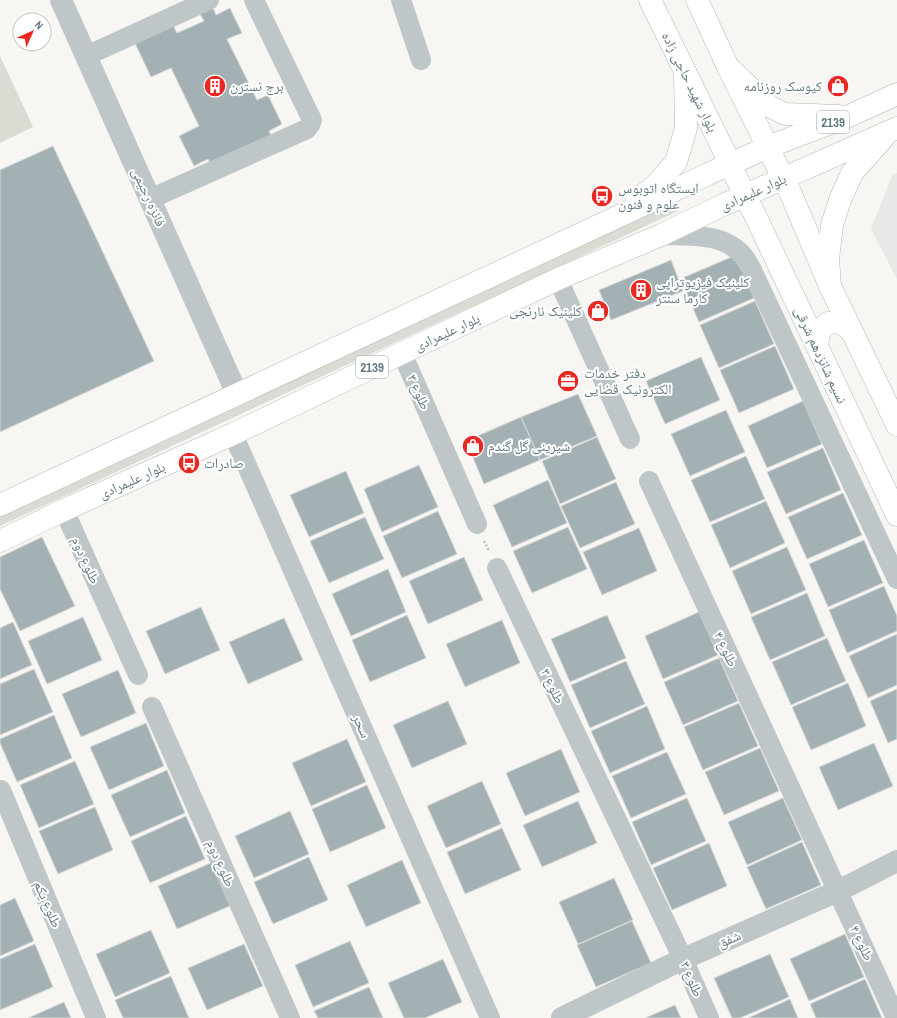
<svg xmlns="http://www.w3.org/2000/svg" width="897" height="1018" viewBox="0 0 897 1018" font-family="'Archivo Narrow','Noto Naskh Arabic',sans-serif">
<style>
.built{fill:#e8e8e7}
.green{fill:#d8dcd2}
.building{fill:#a4b1b4;stroke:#d8d8d6}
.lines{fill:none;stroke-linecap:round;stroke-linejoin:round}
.secondary-casing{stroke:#b2babd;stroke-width:23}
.primary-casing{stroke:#b1b8ba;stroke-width:23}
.path{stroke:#b9bebf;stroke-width:2.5;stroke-dasharray:2 2;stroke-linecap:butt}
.minor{stroke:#bfc6c8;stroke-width:20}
.tertiary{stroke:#bfc6c8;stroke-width:22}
.secondary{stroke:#fff;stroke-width:22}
.primary{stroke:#fff;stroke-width:22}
.labels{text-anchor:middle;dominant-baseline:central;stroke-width:4;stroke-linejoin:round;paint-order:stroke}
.shield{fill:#fff;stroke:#90a1a6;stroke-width:1}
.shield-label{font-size:13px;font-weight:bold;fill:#617980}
.street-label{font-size:14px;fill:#617980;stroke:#fff}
.poi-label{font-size:14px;fill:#617980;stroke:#fff;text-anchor:start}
</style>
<rect width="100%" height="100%" fill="#f7f6f3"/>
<path class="built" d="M897 173V279L871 229 893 174Z"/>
<path class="green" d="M0 56 33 127 0 143Z
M674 202 678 211 0 526V517L218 412Z"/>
<path class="building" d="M211 3 216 15 230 8 242 33 227 39 257 100 268 95 282 124 269 131 272 138 212 167 208 159 194 166 179 136 199 126 171 68 151 77 133 39 171 21 177 33 204 21 198 10Z
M843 77 849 89 834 95 828 84Z
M53 146 154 361 0 432V170Z
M736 255 754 298 699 322 680 279Z
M671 260 683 291 611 320 599 290Z
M755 301 774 344 719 368 700 325Z
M775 346 794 389 739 413 720 370Z
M701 357 720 400 665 424 646 381Z
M578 394 597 436 540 460 521 417Z
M803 401 822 444 767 468 748 426Z
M726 410 745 452 690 476 671 434Z
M521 417 540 460 484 484 466 441Z
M597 437 616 479 560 504 542 461Z
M823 448 841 490 786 514 767 472Z
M746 456 765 499 710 522 691 480Z
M419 465 438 507 382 532 364 489Z
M346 471 364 513 309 537 290 495Z
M548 480 567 523 512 547 493 505Z
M616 482 635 524 580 548 561 506Z
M843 493 862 535 807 559 788 517Z
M766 501 785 543 730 568 711 525Z
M438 511 457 554 402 578 383 536Z
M365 517 384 559 329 583 310 541Z
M568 527 587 569 532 593 513 551Z
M639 528 657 571 602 595 583 552Z
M42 537 75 606 20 631 0 589V557Z
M864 540 883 583 828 607 809 564Z
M787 547 806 590 751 614 732 571Z
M464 557 483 600 428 624 409 581Z
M388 569 406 612 351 636 332 594Z
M884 586 897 616V631L847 653 829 610Z
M807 593 825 636 770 660 751 617Z
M201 607 220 650 165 674 146 631Z
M699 612 718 655 663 679 645 636Z
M407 615 426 658 370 682 352 640Z
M607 615 626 658 570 682 551 639Z
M83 617 102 660 47 684 28 641Z
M284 618 303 660 248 684 229 642Z
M502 620 520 663 465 687 446 644Z
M13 622 32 665 0 679V628Z
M897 634V685L868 698 849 656Z
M827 638 846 681 791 705 772 662Z
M719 658 738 701 683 725 664 682Z
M626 661 645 704 590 728 571 685Z
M34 669 53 712 0 735V684Z
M118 670 136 713 81 737 62 694Z
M848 683 866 726 811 750 792 707Z
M897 689V739L888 743 870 701Z
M448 701 467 744 412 768 393 725Z
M739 703 758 746 703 770 684 727Z
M647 706 665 749 610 773 591 731Z
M54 715 72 758 17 782 0 743V739Z
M146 723 164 766 109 790 90 747Z
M347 739 366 782 311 806 292 763Z
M874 743 893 786 838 810 819 767Z
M760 748 779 791 724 815 705 772Z
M561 749 580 792 525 816 506 773Z
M667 752 686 794 631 818 612 776Z
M75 761 94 804 39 828 20 785Z
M167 770 185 813 130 837 111 795Z
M482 781 501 824 446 848 427 806Z
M367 785 386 828 330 852 312 809Z
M687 798 706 841 651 865 632 822Z
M783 798 802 840 747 865 728 822Z
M578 801 597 843 542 867 523 825Z
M95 807 113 850 58 874 39 831Z
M290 811 309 854 254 878 235 836Z
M186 816 205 859 150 883 131 841Z
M502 828 521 870 465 894 447 852Z
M802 842 821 885 766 909 747 867Z
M709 843 727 886 672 910 653 868Z
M309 857 328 900 273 924 254 882Z
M402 860 421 903 366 927 347 885Z
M213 862 232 905 177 929 158 886Z
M614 878 633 920 578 944 559 902Z
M15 898 34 941 0 956V905Z
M632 921 651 963 596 987 577 945Z
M151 930 170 973 115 997 96 954Z
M845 934 864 977 809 1001 790 959Z
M350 941 369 983 313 1007 295 965Z
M35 944 53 987 0 1010V959Z
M244 944 263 986 207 1010 188 968Z
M770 954 789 997 740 1018H732L714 978Z
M443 959 462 1002 425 1018H404L388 983Z
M171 976 189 1018H123L115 1000Z
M865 979 882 1018H816L810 1004Z
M369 987 383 1018H318L314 1011Z
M790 999 798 1018H748Z
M64 1002 71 1018H28Z
M675 1005 681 1018H645Z"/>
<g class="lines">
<g class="secondary-casing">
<path id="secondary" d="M650 0 722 147 745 196 755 215 897 515
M697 0 728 67 790 192 830 286 897 425
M817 346 819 331 828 323 839 322 851 330"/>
</g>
<g class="primary-casing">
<path id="primary" d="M728 67 769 106 785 114 838 116
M637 200 656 185 676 162 686 128 685 71
M830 286 828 259 832 225 840 200 852 173 884 137
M0 505 675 190 708 174 768 147 849 116 897 94
M0 541 64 510 233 434 402 353 558 279 661 235 723 205 897 128"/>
</g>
<path class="path" d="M484 541 489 551"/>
<path class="minor" d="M401 0 421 60
M86 56 209 0
M150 199 307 129 310 125 312 120 254 0
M661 235C689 236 725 232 745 258 747 261 749 265 751 268L897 579
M558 279 630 439
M402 353 477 524
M233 434 490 1018
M649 481 896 1018
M64 510 138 675
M497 568 683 959 709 1018
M152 707 290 1018
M1 790 96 1018"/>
<path class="tertiary" d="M61 0 237 394
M562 1018 683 959 838 891 897 861"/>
<use href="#secondary" class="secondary"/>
<use href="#primary" class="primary"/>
</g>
<defs>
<g id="building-disc" transform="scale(1.15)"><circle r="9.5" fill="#e82822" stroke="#fff"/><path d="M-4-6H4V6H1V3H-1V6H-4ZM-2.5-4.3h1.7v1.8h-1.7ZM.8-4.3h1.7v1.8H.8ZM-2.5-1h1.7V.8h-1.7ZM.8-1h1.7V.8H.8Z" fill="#fff"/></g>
<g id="shop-disc" transform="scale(1.15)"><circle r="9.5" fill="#e82822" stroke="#fff"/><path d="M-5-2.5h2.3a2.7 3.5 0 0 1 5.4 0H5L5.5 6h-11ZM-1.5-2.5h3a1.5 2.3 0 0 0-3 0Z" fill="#fff"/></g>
<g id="bus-disc" transform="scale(1.15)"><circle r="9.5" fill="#e82822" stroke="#fff"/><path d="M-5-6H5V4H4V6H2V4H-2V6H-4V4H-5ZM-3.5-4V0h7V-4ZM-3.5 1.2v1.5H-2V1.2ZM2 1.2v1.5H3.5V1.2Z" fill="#fff"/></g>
<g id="office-disc" transform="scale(1.15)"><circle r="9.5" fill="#e82822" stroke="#fff"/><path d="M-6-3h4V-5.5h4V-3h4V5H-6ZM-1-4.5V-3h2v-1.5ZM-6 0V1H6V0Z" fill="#fff"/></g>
</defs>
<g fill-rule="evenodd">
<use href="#building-disc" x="215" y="86"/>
<use href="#shop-disc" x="838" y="86"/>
<use href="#bus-disc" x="602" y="196"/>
<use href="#building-disc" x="641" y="290"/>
<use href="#shop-disc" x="598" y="311"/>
<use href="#office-disc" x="568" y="381"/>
<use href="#shop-disc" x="473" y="446"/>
<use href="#bus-disc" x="189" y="463"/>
</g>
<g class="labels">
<g class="shield">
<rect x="817" y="111" width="32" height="22" rx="3"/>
<rect x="356" y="356" width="32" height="22" rx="3"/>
</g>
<g class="shield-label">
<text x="833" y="122">2139</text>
<text x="372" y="367">2139</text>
</g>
<g class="street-label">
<text transform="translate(690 82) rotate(64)">بلوار شهید حاجی زاده</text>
<text transform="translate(753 192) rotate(-24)">بلوار علیمرادی</text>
<text transform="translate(149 197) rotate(66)">فائزه رحیمی</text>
<text transform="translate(447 332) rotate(-25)">بلوار علیمرادی</text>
<text transform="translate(821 355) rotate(65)">نسیم شانزدهم شرقی</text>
<text transform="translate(419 392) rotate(66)">طلوع ۳</text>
<text transform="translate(132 480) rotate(-24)">بلوار علیمرادی</text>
<text transform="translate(86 560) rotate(66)">طلوع دوم</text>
<text transform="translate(726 649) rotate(65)">طلوع ۴</text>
<text transform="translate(553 686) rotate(65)">طلوع ۳</text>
<text transform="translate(362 726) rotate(66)">سحر</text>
<text transform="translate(221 863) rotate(66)">طلوع دوم</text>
<text transform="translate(48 904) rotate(67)">طلوع یکم</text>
<text transform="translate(729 939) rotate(-24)">شفق</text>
<text transform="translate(862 943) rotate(65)">طلوع ۴</text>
<text transform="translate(692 979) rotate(67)">طلوع ۳</text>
</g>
<g class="poi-label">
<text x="230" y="86">برج نسترن</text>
<text x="822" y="86" text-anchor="end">کیوسک روزنامه</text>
<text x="618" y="188">ایستگاه اتوبوس<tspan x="618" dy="16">علوم و فنون</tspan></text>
<text x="656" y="282">کلینیک فیزیوتراپی<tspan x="656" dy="16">کارما سنتر</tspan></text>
<text x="582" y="311" text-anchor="end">کلینیک نارنجی</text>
<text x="584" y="373">دفتر خدمات<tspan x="584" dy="16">الکترونیک قضایی</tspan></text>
<text x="488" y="446">شیرینی گل گندم</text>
<text x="204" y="463">صادرات</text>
</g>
</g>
<g transform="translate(32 32) rotate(45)"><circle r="19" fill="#ffffff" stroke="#c0c9cc"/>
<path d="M0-3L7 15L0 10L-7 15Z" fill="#e82822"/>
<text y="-6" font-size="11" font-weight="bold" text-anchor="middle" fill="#617980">N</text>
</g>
</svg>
